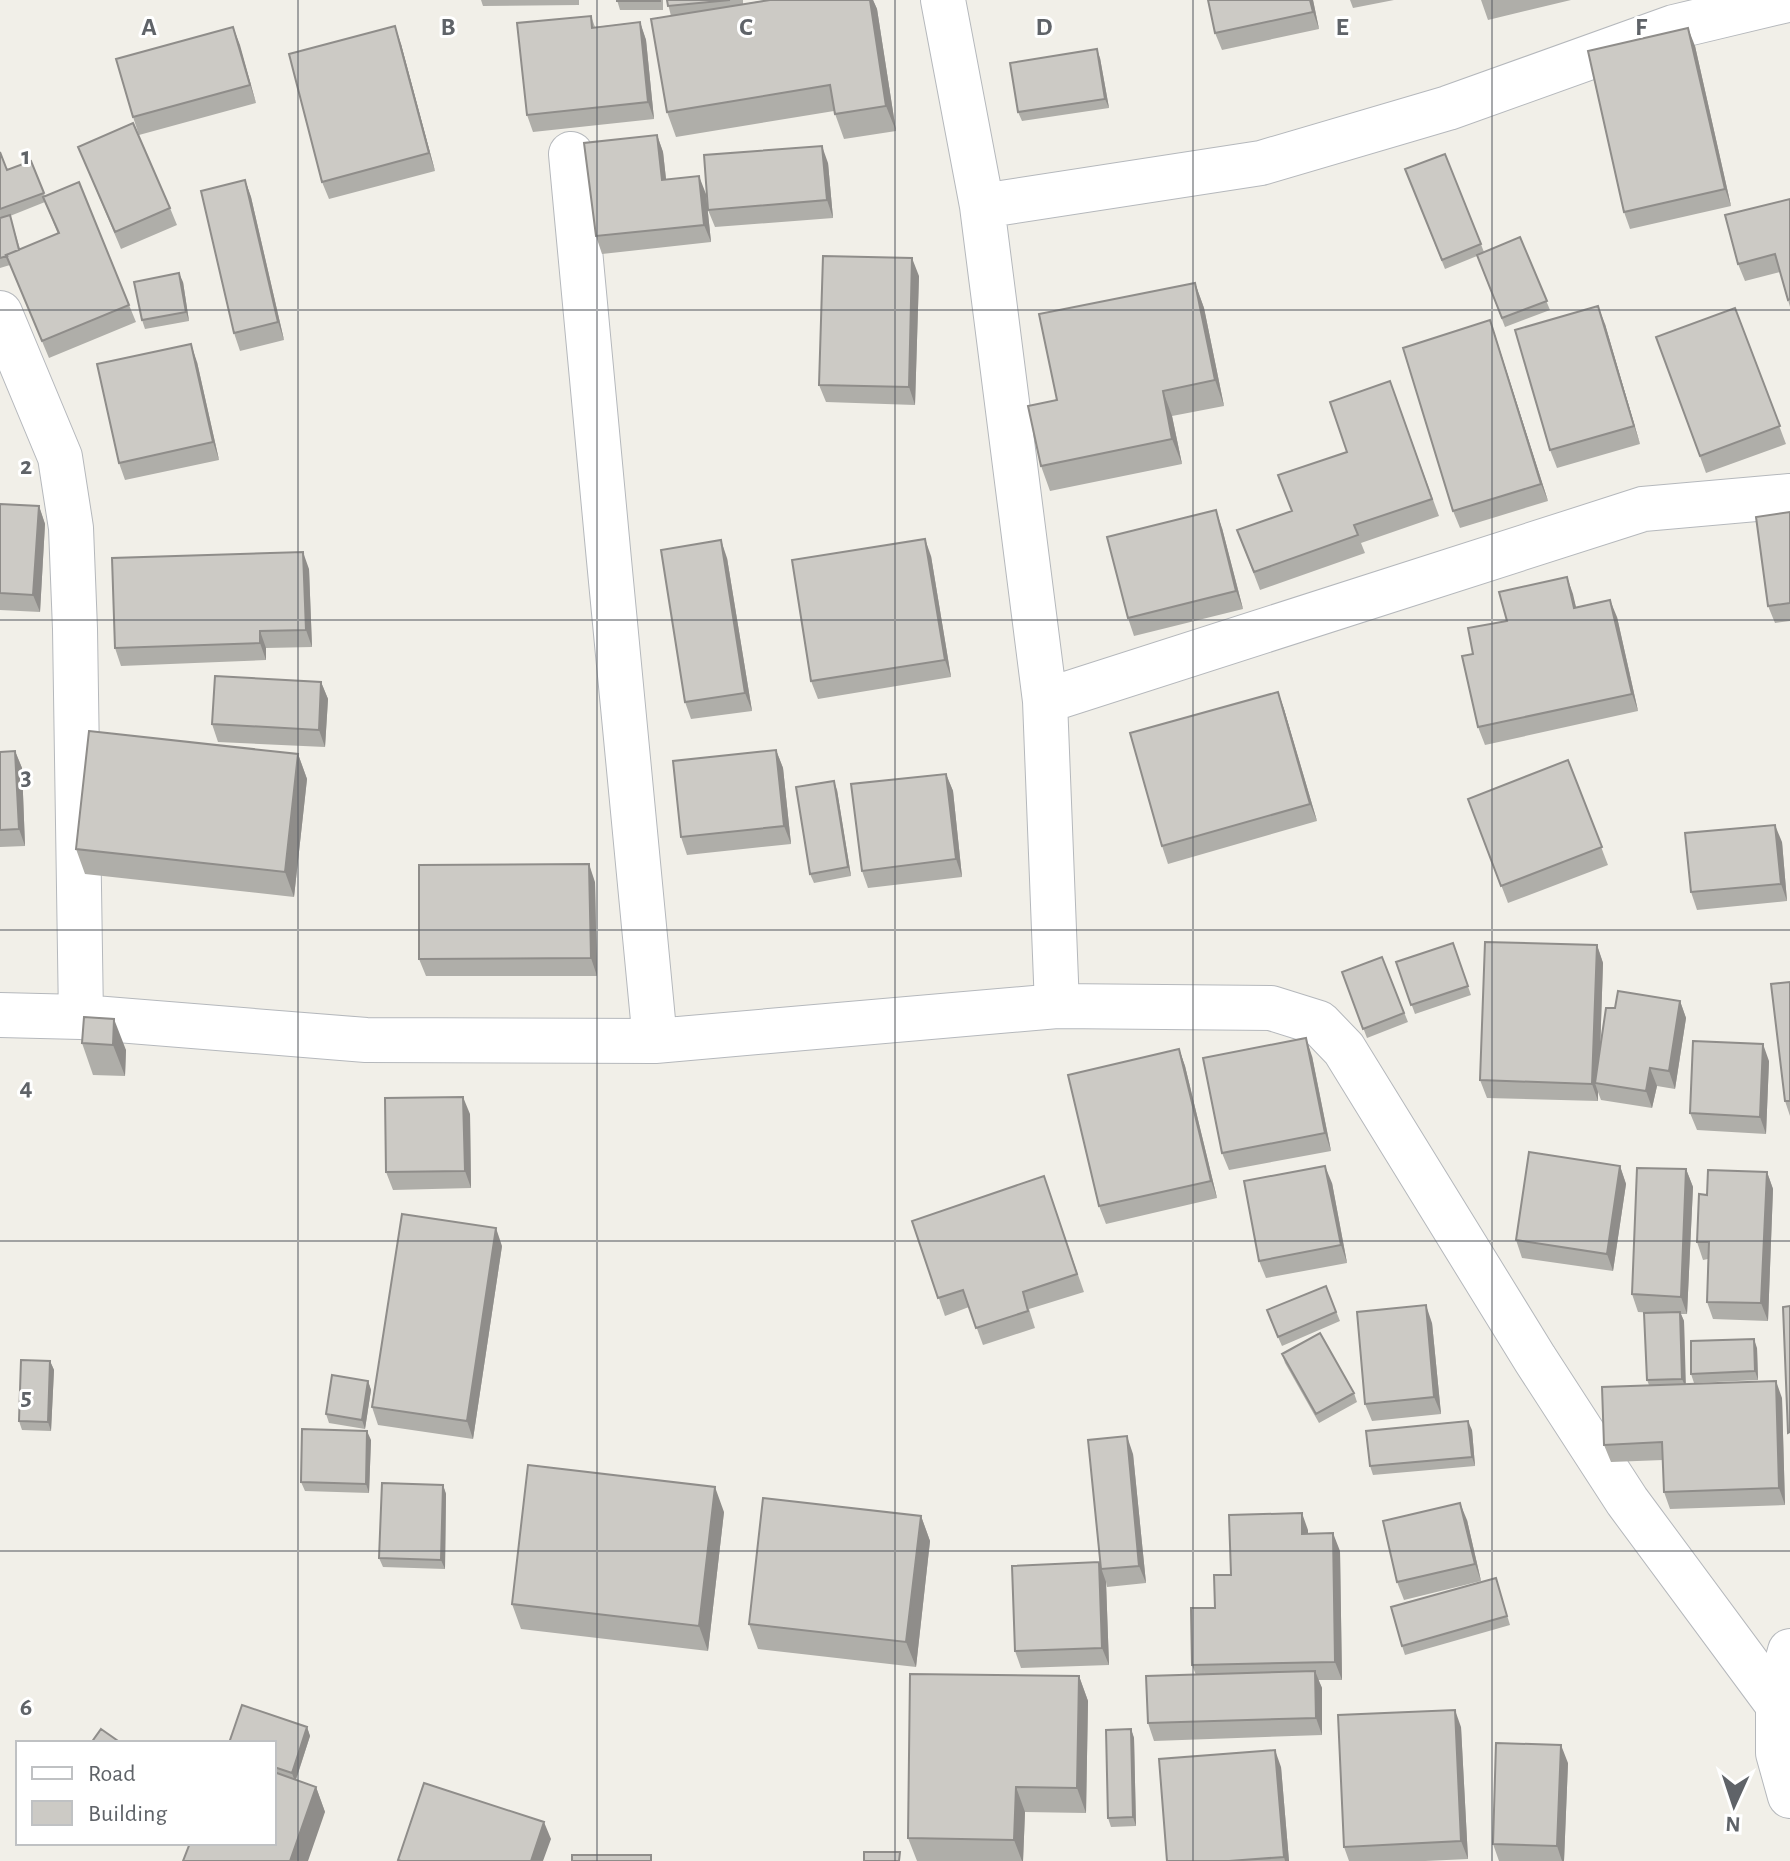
<svg xmlns="http://www.w3.org/2000/svg" width="1790" height="1861" viewBox="0 0 1790 1861" font-family="'Alegreya Sans',sans-serif">
<style>
.lines{fill:none;stroke-linecap:round;stroke-linejoin:round}
.minor-casing{stroke:#b5b8bc;stroke-width:46}
.tertiary-casing{stroke:#b5b8bc;stroke-width:46}
.minor{stroke:#fff;stroke-width:44}
.tertiary{stroke:#fff;stroke-width:44}
.wall{fill:#afaea9;fill-rule:evenodd}
.shaded-wall{fill:#8f8d8a}
.building{fill:#cccac5;stroke:#8f8d8a;stroke-width:2}
.grid{fill:none;stroke:#5f6368;stroke-width:2;stroke-opacity:0.55}
.grid-label{font-size:26px;text-anchor:middle;font-weight:bold;fill:#5f6368;stroke:#fff;stroke-width:6;stroke-linejoin:round;paint-order:stroke}
</style>
<rect width="100%" height="100%" fill="#f1efe8"/>
<g class="lines">
<g class="minor-casing">
<path id="minor" d="M943 0 982 206 1045 701 1057 1006
M571 154C597 450 628 745 655 1041
M982 206 1261 163 1448 108 1674 27 1787 0
M0 313 60 457 71 528 75 629 81 1017
M1045 701 1643 509 1790 496
M0 1015 81 1017 366 1040 655 1041 1057 1006 1271 1008 1319 1023 1344 1049 1535 1359 1627 1501 1778 1705"/>
</g>
<g class="tertiary-casing">
<path id="tertiary" d="M1790 1651 1782 1680 1778 1705V1753L1790 1796"/>
</g>
<use href="#minor" class="minor"/>
<use href="#tertiary" class="tertiary"/>
</g>
<path class="wall" d="M481 0H579V5L483 6Z
M617 0H663V10H620Z
M667 0H743V4L765 0H873L877 9 896 131 844 139 834 111 676 137 667 112 671 16Z
M1313 0 1319 29 1222 50 1215 33Z
M1350 0H1394L1353 8Z
M1481 0H1571L1488 20Z
M591 16 595 27 640 22 646 40 654 119 533 132 527 115Z
M233 27 256 103 139 135 133 117Z
M401 44 435 171 329 199 322 182Z
M1695 46 1731 206 1630 229 1624 212Z
M1100 58 1109 108 1022 121 1018 112Z
M657 135 663 152 666 179 706 194 711 242 602 254 596 236Z
M78 147 170 208 177 225 121 249Z
M0 152 7 170 31 161 45 196 129 305 136 322 49 358 10 265 0 268ZM45 202 58 234 20 249 10 216Z
M1445 154 1484 252 1520 237 1550 310 1505 327 1477 256 1445 269 1405 169Z
M828 163 833 218 715 227 708 210Z
M245 180 251 197 284 340 240 351 234 333Z
M1790 199V307L1780 272 1745 281 1738 264Z
M919 276 915 405 826 402 819 385Z
M183 282 189 321 145 329 142 320Z
M1195 283 1204 308 1224 406 1172 416 1182 464 1050 491 1041 466 1057 400Z
M1735 308 1786 444 1706 473 1656 337Z
M1490 320 1548 501 1460 528 1453 511Z
M1605 324 1640 444 1557 468 1550 450Z
M197 362 219 460 125 480 119 463Z
M1390 381 1439 516 1361 543 1365 553 1260 590 1237 530 1292 511 1347 452Z
M0 504 39 506 45 524 40 612 0 610Z
M1790 512V621L1775 623 1768 606Z
M1222 528 1243 609 1134 636 1128 618Z
M931 556 951 677 818 699 811 681Z
M727 558 752 711 691 719 685 702Z
M309 569 312 647 266 648V660L121 666 115 648Z
M1567 577 1576 607 1617 617 1638 711 1485 745 1478 727 1473 654 1507 621Z
M321 682 328 699 325 747 218 742 212 724Z
M1278 692 1284 709 1317 821 1168 864 1162 846Z
M776 750 783 768 791 844 687 855 681 837Z
M15 751 22 768 25 846 0 847V752Z
M298 754 307 779 294 897 85 874 76 849Z
M1568 760 1608 865 1508 903 1468 799Z
M946 774 953 791 962 877 868 888 862 871Z
M837 790 851 876 814 883 810 874Z
M1782 842 1787 901 1697 910 1691 892Z
M595 882 597 976H426L419 959Z
M1453 943 1471 995 1415 1014 1396 962Z
M1597 945 1603 963 1600 1051 1615 1008 1680 1001 1686 1018 1675 1089 1657 1086 1652 1108 1601 1100 1598 1092V1101L1487 1098 1480 1080Z
M1382 957 1408 1022 1367 1038 1342 972Z
M1790 982V1116L1785 1101Z
M84 1017 126 1050 125 1076 93 1075 82 1043Z
M1179 1049 1185 1066 1217 1198 1106 1224 1099 1206Z
M1312 1056 1331 1151 1229 1170 1222 1153Z
M1769 1061 1766 1134 1697 1130 1690 1113Z
M470 1114 471 1188 393 1190 386 1172Z
M1620 1166 1626 1184 1613 1271 1522 1258 1516 1240Z
M1686 1169 1693 1187 1687 1314H1681L1684 1321 1685 1384 1782 1398 1785 1505 1670 1509 1664 1492 1663 1460 1611 1462 1604 1445 1649 1385 1647 1380 1655 1313 1638 1312 1632 1294Z
M1767 1172 1773 1189 1768 1321 1713 1319 1707 1302 1708 1259 1703 1260 1697 1242 1707 1195Z
M1044 1176 1084 1292 1029 1309 1035 1328 983 1345 969 1307 945 1316 912 1221Z
M1332 1183 1347 1263 1266 1278 1259 1261Z
M502 1246 473 1439 378 1425 372 1407Z
M1326 1286 1340 1321 1282 1346 1270 1319Z
M1432 1323 1441 1414 1372 1421 1365 1404Z
M1757 1348 1758 1380 1694 1383 1691 1374Z
M1282 1354 1354 1393 1357 1402 1319 1423 1285 1363Z
M50 1361 54 1370 51 1431 22 1430 19 1421Z
M368 1381 371 1390 365 1429 329 1423 326 1414Z
M1472 1430 1475 1466 1373 1475 1370 1466Z
M371 1440 369 1493 305 1491 301 1482Z
M1133 1454 1146 1583 1107 1587 1106 1582 1109 1665 1021 1668 1015 1651 1099 1562 1101 1567Z
M443 1485 446 1494 445 1569 383 1567 379 1558Z
M724 1512 708 1651 521 1629 512 1604Z
M921 1516 930 1541 916 1667 758 1649 749 1624Z
M1467 1520 1481 1581 1404 1600 1397 1582Z
M1308 1530V1534L1340 1551 1342 1680H1318L1322 1688V1735L1154 1741 1148 1723 1196 1675 1192 1665 1215 1608 1231 1575Z
M1496 1578 1510 1625 1405 1655 1402 1646Z
M1079 1676 1088 1701 1086 1813 1025 1812 1023 1861H917L908 1838Z
M307 1727 310 1736 296 1780 316 1787 325 1812 274 1843V1743Z
M1461 1727 1468 1859 1425 1861H1349L1344 1847Z
M1131 1729 1134 1738 1136 1826 1111 1827 1108 1818Z
M1568 1763 1564 1861H1499L1493 1844Z
M1281 1767 1289 1861H1167Z"/>
<path class="shaded-wall" d="M870 0H873L877 9 896 131 886 106Z
M1310 0H1313L1319 29 1313 12Z
M640 22 646 40 654 119 648 102Z
M395 26 401 44 435 171 429 153Z
M233 27 240 45 256 103 250 85Z
M1688 28 1695 46 1731 206 1725 189Z
M1097 49 1100 58 1109 108 1105 99Z
M657 135 663 152 668 197 662 180Z
M822 146 828 163 833 218 827 200Z
M699 176 706 194 711 242 704 225Z
M245 180 251 197 284 340 278 322Z
M912 258 919 276 915 405 909 387Z
M179 273 183 282 189 321 186 312Z
M1195 283 1204 308 1224 406 1215 380Z
M1598 306 1605 324 1640 444 1634 426Z
M1490 320 1496 338 1548 501 1541 484Z
M191 344 197 362 219 460 213 442Z
M1163 391 1172 416 1182 464 1172 439Z
M39 506 45 524 40 612 33 595Z
M1216 510 1222 528 1243 609 1236 591Z
M925 539 931 556 951 677 945 660Z
M721 540 727 558 752 711 745 693Z
M303 552 309 569 312 647 306 630Z
M1567 577 1573 594 1580 625 1574 608Z
M1610 600 1617 617 1638 711 1632 694Z
M260 631 266 648V660L260 643Z
M321 682 328 699 325 747 319 730Z
M1278 692 1284 709 1317 821 1310 804Z
M776 750 783 768 791 844 784 826Z
M15 751 22 768 25 846 19 829Z
M298 754 307 779 294 897 285 872Z
M946 774 953 791 962 877 956 859Z
M834 781 837 790 851 876 848 867Z
M1775 825 1782 842 1787 901 1781 884Z
M589 864 595 882 597 976 591 958Z
M1597 945 1603 963 1599 1083H1595L1598 1092V1101L1592 1084Z
M1680 1001 1686 1018 1675 1089 1669 1071Z
M114 1019 126 1050 125 1076 113 1045Z
M1306 1038 1312 1056 1331 1151 1325 1133Z
M1763 1044 1769 1061 1766 1134 1760 1117Z
M1179 1049 1185 1066 1217 1198 1211 1181Z
M1650 1068 1657 1086 1652 1108 1646 1091Z
M463 1097 470 1114 471 1188 465 1171Z
M1325 1166 1332 1183 1347 1263 1341 1245Z
M1620 1166 1626 1184 1613 1271 1607 1254Z
M1686 1169 1693 1187 1687 1314 1681 1297Z
M1767 1172 1773 1189 1768 1321 1761 1303Z
M496 1228 502 1246 473 1439 467 1421Z
M1426 1305 1432 1323 1441 1414 1434 1397Z
M1680 1312 1684 1321 1686 1388 1682 1379Z
M1754 1339 1757 1348 1758 1380 1755 1371Z
M50 1361 54 1370 51 1431 48 1422Z
M368 1381 371 1390 365 1429 362 1420Z
M1776 1381 1782 1398 1785 1505 1779 1488Z
M1468 1421 1472 1430 1475 1466 1472 1457Z
M367 1431 371 1440 369 1493 366 1484Z
M1127 1436 1133 1454 1146 1583 1139 1566Z
M443 1485 446 1494 445 1569 441 1560Z
M715 1487 724 1512 708 1651 699 1626Z
M1460 1503 1467 1520 1481 1581 1475 1564Z
M1302 1513 1308 1530V1551L1302 1534Z
M921 1516 930 1541 916 1667 906 1642Z
M1333 1533 1340 1551 1342 1680 1335 1662Z
M1099 1562 1106 1582 1109 1665 1102 1648Z
M1315 1671 1322 1688V1735L1316 1718Z
M1079 1676 1088 1701 1086 1813 1077 1788Z
M1455 1710 1461 1727 1468 1859 1461 1841Z
M307 1727 310 1736 295 1782 292 1773Z
M1131 1729 1134 1738 1136 1826 1133 1817Z
M1561 1745 1568 1763 1564 1861H1562L1557 1846Z
M1275 1750 1281 1767 1289 1861H1285L1284 1857Z
M316 1787 325 1812 308 1861H290Z
M1016 1787 1025 1812 1023 1861H1022L1014 1840Z
M544 1822 551 1839 543 1861H531Z"/>
<path class="building" d="M617 0H660V1H617Z
M667 0H730L668 6Z
M770 0H870L886 106 835 114 830 85 667 112 651 19Z
M1208 0H1310L1313 12 1215 33Z
M591 16 592 28 640 22 648 102 527 115 517 23Z
M395 26 429 153 322 182 289 54Z
M233 27 250 85 133 117 116 59Z
M1688 28 1725 189 1624 212 1588 51Z
M1097 49 1105 99 1018 112 1010 63Z
M133 123 170 208 115 232 78 147Z
M657 135 662 180 699 176 704 225 596 236 584 143Z
M822 146 827 200 708 210 704 155Z
M0 152 7 170 31 161 44 193 0 209Z
M1445 154 1481 244 1442 260 1405 169Z
M245 180 278 322 234 333 201 191Z
M79 182 129 305 42 341 6 255 59 233 43 197Z
M1790 199V299L1788 300 1775 254 1738 264 1725 215Z
M10 215 19 250 6 255 7 256 0 258V218Z
M1520 237 1547 301 1502 318 1477 255Z
M823 256 912 258 909 387 819 385Z
M179 273 186 312 142 320 134 282Z
M1195 283 1215 380 1163 391 1172 439 1041 466 1028 406 1057 400 1039 314Z
M1598 306 1634 426 1550 450 1515 330Z
M1735 308 1780 426 1700 456 1656 337Z
M1490 320 1541 484 1453 511 1403 348Z
M191 344 213 442 119 463 97 364Z
M1390 381 1432 499 1354 525 1358 535 1254 572 1237 530 1292 511 1278 475 1347 452 1330 402Z
M0 504 39 506 33 595 0 593Z
M1216 510 1236 591 1128 618 1107 537Z
M1790 512V603L1768 606 1756 517Z
M925 539 945 660 811 681 792 560Z
M721 540 745 693 685 702 661 550Z
M303 552 306 630 260 631V643L115 648 112 558Z
M1567 577 1574 608 1610 600 1632 694 1478 727 1462 656 1473 654 1468 628 1507 621 1499 592Z
M215 676 321 682 319 730 212 724Z
M1278 692 1310 804 1162 846 1130 733Z
M89 731 298 754 285 872 76 849Z
M776 750 784 826 681 837 673 761Z
M15 751 19 829 0 830V752Z
M1568 760 1602 847 1501 886 1468 799Z
M946 774 956 859 862 871 851 784Z
M834 781 848 867 810 874 796 787Z
M1775 825 1781 884 1691 892 1685 833Z
M589 864 591 958 419 959V865Z
M1485 942 1597 945 1592 1084 1480 1080Z
M1453 943 1468 986 1411 1005 1396 962Z
M1382 957 1404 1013 1363 1029 1342 972Z
M1790 982V1101H1785L1771 984Z
M1618 991 1680 1001 1669 1071 1650 1068 1646 1091 1595 1083 1606 1008H1615Z
M84 1017 114 1019 113 1045 82 1043Z
M1306 1038 1325 1133 1222 1153 1203 1058Z
M1693 1041 1763 1044 1760 1117 1690 1113Z
M1179 1049 1211 1181 1099 1206 1068 1075Z
M463 1097 465 1171 386 1172 385 1098Z
M1529 1152 1620 1166 1607 1254 1516 1240Z
M1325 1166 1341 1245 1259 1261 1244 1181Z
M1637 1168 1686 1169 1681 1297 1632 1294Z
M1708 1170 1767 1172 1761 1303 1707 1302 1709 1242H1697L1699 1194 1707 1195Z
M1044 1176 1077 1274 1023 1292 1028 1311 976 1328 963 1290 938 1298 912 1221Z
M402 1214 496 1228 467 1421 372 1407Z
M1326 1286 1336 1312 1278 1337 1267 1310Z
M1426 1305 1434 1397 1365 1404 1357 1312Z
M1790 1306V1432L1788 1433 1783 1307Z
M1680 1312 1682 1379 1647 1380 1644 1313Z
M1320 1333 1354 1393 1316 1414 1282 1354Z
M1754 1339 1755 1371 1691 1374V1341Z
M21 1360 50 1361 48 1422 19 1421Z
M332 1375 368 1381 362 1420 326 1414Z
M1776 1381 1779 1488 1664 1492 1662 1442 1604 1445 1602 1387Z
M1468 1421 1472 1457 1370 1466 1366 1431Z
M302 1429 367 1431 366 1484 301 1482Z
M1127 1436 1139 1566 1101 1569 1088 1440Z
M528 1465 715 1487 699 1626 512 1604Z
M382 1483 443 1485 441 1560 379 1558Z
M763 1498 921 1516 906 1642 749 1624Z
M1460 1503 1475 1564 1397 1582 1383 1521Z
M1302 1513V1534L1333 1533 1335 1662 1192 1665 1191 1608H1215L1214 1575H1231L1229 1515Z
M1099 1562 1102 1648 1015 1651 1012 1566Z
M1496 1578 1507 1616 1402 1646 1391 1607Z
M1315 1671 1316 1718 1148 1723 1146 1676Z
M910 1674 1079 1676 1077 1788 1016 1787 1014 1840 908 1838Z
M242 1705 307 1727 292 1773 274 1767V1743H229Z
M1455 1710 1461 1841 1344 1847 1338 1715Z
M101 1729 121 1743H91Z
M1131 1729 1133 1817 1108 1818 1106 1730Z
M1496 1743 1561 1745 1557 1846 1493 1844Z
M1275 1750 1284 1857 1229 1861H1167L1159 1759Z
M274 1772 316 1787 290 1861H183L190 1843H274Z
M424 1783 544 1822 531 1861H401L398 1860Z
M864 1852H900L899 1861H864Z
M572 1855H651V1861H572Z"/>
<path class="grid" d="M298 0V1861M597 0V1861M895 0V1861M1193 0V1861M1492 0V1861M0 310H1790M0 620H1790M0 930H1790M0 1241H1790M0 1551H1790"/>
<g class="grid-label">
<text x="149" y="35">A</text>
<text x="448" y="35">B</text>
<text x="746" y="35">C</text>
<text x="1044" y="35">D</text>
<text x="1342" y="35">E</text>
<text x="1641" y="35">F</text>
<text x="26" y="164">1</text>
<text x="26" y="474">2</text>
<text x="26" y="785">3</text>
<text x="26" y="1095">4</text>
<text x="26" y="1405">5</text>
<text x="26" y="1715">6</text>
</g>
<rect x="16" y="1741" width="260" height="104" fill="#ffffff" stroke="#bfc1c3" stroke-width="2"/>
<rect x="32" y="1767" width="40" height="12" fill="#ffffff" stroke="#bfc1c3" stroke-width="2"/>
<text x="88" y="1781" font-size="24" fill="#5f6368">Road</text>
<rect x="32" y="1801" width="40" height="24" fill="#cccac5" stroke="#bfc1c3" stroke-width="2"/>
<text x="88" y="1821" font-size="24" fill="#5f6368">Building</text>
<g transform="translate(1734 1805) rotate(183)" stroke="#ffffff" stroke-width="6" paint-order="stroke">
<path d="M0-6L14 30L0 20L-14 30Z" fill="#5f6368"/>
<text y="-12" font-size="22" font-weight="bold" text-anchor="middle" fill="#5f6368">N</text>
</g>
</svg>
